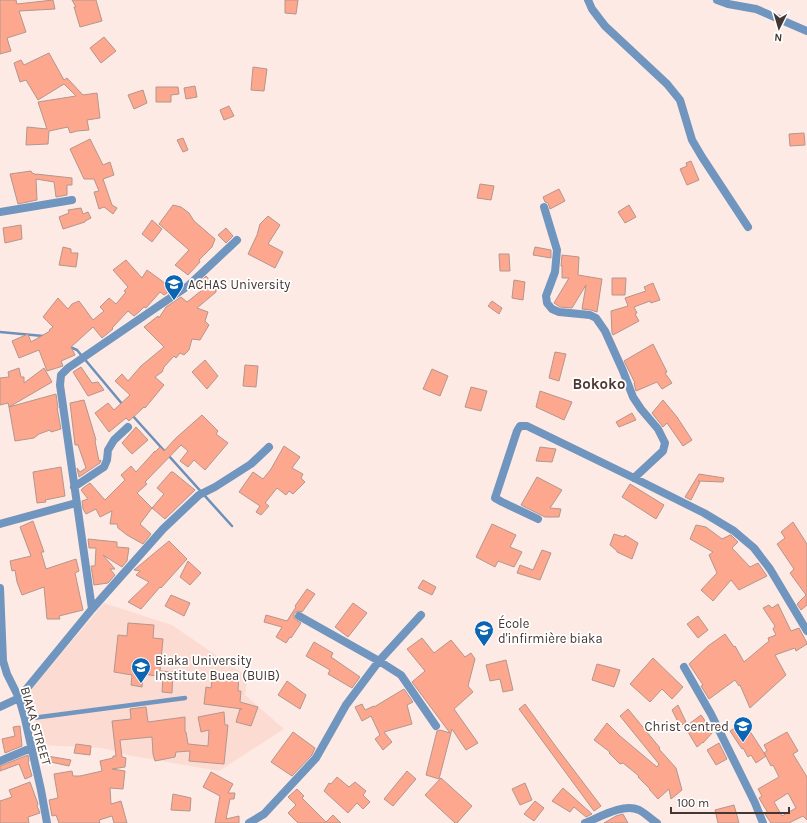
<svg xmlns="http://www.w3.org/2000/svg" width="807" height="823" viewBox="0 0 807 823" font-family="Karla,sans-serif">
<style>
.built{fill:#fcdcd2}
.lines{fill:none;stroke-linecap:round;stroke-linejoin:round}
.stream{stroke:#6c90ba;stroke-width:2.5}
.building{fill:#fda78e;stroke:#b4968d;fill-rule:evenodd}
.service{stroke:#7095bf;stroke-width:4.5}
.minor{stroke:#7095bf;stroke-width:8}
.labels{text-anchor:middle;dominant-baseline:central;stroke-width:3.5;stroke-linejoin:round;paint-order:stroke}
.poi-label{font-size:13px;fill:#433733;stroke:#fff;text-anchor:start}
.street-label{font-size:13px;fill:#433733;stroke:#fff}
.quarter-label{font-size:15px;font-weight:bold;fill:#503730;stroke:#fff}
</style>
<rect width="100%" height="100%" fill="#fdeae4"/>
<path class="built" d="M104 603 172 625 248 677 245 695 284 729 219 771 132 756 102 748 40 745 29 692Z"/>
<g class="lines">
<path class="stream" d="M0 332 43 336
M70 347 77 350 123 405
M132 415 232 526"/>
</g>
<path class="building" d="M0 0H16L17 4 53 0 55 9 19 11 26 32 7 38 11 51 0 54Z
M72 0H96L102 21 80 27 74 7H76Z
M285 0H298L296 14 285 13Z
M104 37 116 51 101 63 90 48Z
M49 53 64 80 67 78 83 95 97 93 100 118 87 120 89 130 77 131 70 133 68 127 49 131 48 144 26 145 27 127 47 129 38 102 76 96 64 84 38 100 26 80 20 82 14 63 21 60 24 65Z
M253 67 267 69 264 91 251 90Z
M195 86 197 97 186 99 184 88Z
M156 87H178L179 94 171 95V102H156Z
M143 90 147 103 134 109 128 95Z
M229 106 234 116 224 120 220 110Z
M804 133 805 145 790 146 789 134Z
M183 138 188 150 183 152 177 140Z
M90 139 103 165 110 162 114 175 103 179 112 205 117 208 113 214 104 207 99 209 94 192 99 191 94 179H84L70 149Z
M691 161 699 180 687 185 680 169 687 166 686 163Z
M31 171 32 173 35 174 36 175V174L72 178V185H67V195L56 197 54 182 36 179 37 200 18 204 10 174Z
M480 184 494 186 491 200 477 198Z
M559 189 565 201 550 209 548 203 545 202 543 197Z
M173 205 181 207 189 213 194 221 215 239 212 247 199 260 200 262 188 275 175 265 189 250 159 224Z
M629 205 636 217 625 223 618 212Z
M81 208 83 214 88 212 91 218 85 221V222L63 229 59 217 69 213 68 210Z
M268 216 280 225 268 244 283 252 275 268 248 254 257 235 260 224Z
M152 220 162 229 152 242 142 234Z
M21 225 22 239 5 243 3 228Z
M226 228 233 236 226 243 218 235Z
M63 247 71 249V253H78L76 267 59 265Z
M535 247 551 250V258L533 255Z
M499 254H509L510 271H500Z
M562 255 579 257 578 275 602 279 597 312 591 310 582 309 586 285 572 308 560 307 554 303 569 278H562V266H561Z
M126 260 142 278 147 270 173 289 164 295 160 292 146 308 144 307 139 312 134 316 128 311 112 328 113 329 102 338 93 327 71 347 75 355 61 361 63 366 47 371 39 350 19 358 12 341 28 334 31 342 50 331 49 330 53 327 43 317 58 298 68 309 72 304 79 301 93 320 104 311 100 307 109 298 116 304 126 292 124 291 128 287 113 270Z
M206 276 216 288V292L197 308 208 312 205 321 209 325 200 340 192 339 189 350 184 355 180 353 176 358 174 356 164 367 162 372 155 377 164 385 145 408 144 407 129 421 126 418 109 432 95 413 108 403 114 410 130 395 115 381 122 374 128 381 141 366 164 347 144 327 158 316 159 318 166 307 181 297 187 302 201 291 197 286Z
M612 278H626L625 295H612Z
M514 280 525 282 523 300 512 298Z
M653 283 660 300 651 303 650 301 634 307 637 313 635 314 639 321 613 335 612 333 611 311 628 306 625 298 646 291 644 287Z
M492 301 502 308 499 314 488 306Z
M653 344 667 372 665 373 672 383 662 389 657 382 636 391 634 383H635L624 361Z
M555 352 566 354 559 381 549 378Z
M205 360 218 376 207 389 192 372Z
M245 365 258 366 256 387 243 386Z
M81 367 92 383 98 382 104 390 88 396 73 372Z
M19 368 21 377H24V383L44 368 52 382 9 407 8 403 0 405V378L9 377 8 372Z
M432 369 448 376 440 396 423 389Z
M471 387 487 391 481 411 465 407Z
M540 391 572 402 564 420 536 407Z
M56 394 58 408H57L58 413 61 429 51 432 50 430 39 434 34 438 15 441 9 407Z
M84 400 96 440 95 441 99 461 101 460 100 463 79 477 77 468 80 472 86 468 78 445H75L70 403Z
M663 400 677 417 692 440 683 446 667 423 663 427 652 413Z
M632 413 636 420 619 427 616 422Z
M202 415 218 431 216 434 228 443 205 470 194 460 188 467 180 461 188 451 181 445 145 482 147 484 137 493 152 508 140 524 151 534 143 544 127 535 118 528 117 524H110L112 511 100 517 96 509 86 514 83 509 82 501 88 499 81 490 83 488 90 483 105 500 125 480 121 475 131 466 136 472 155 451V452L160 447 164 451 176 438Z
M136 427 148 440 132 454 122 443Z
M284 446 300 457 292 468 303 474 301 478 305 482 293 494 289 491 286 495 277 488 265 503 269 506 261 515 256 512 260 506 239 492 253 472 263 479 271 469Z
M540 447 556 449 552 462 536 461Z
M61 467 65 496 45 500 46 502 37 503 33 472Z
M171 472H173L195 490 165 519 152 508 164 494 157 488Z
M699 474 724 478 723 482 698 481 700 482 691 500 685 497Z
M537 477 562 490 550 508 561 509 559 517H545L521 505Z
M630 484 664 505 656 519 622 497Z
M33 521 44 552H41L46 569 76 559 79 571 75 573 83 610 59 616 60 619H47L44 587 22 595 17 582 15 570 12 571 10 561 31 556 20 527Z
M793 522 807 544V605L801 610 797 604 806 595 790 573 794 569 777 544 785 538 781 532Z
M492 524 516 535 510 547 522 552 514 567 498 561 495 567 476 557Z
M696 525 706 527 722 539 730 535H731L738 542 732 548 750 567 758 563 767 576 739 590 731 580 713 601 701 590 717 573 709 555 713 552 690 539Z
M614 534 624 537 625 535 638 543 632 559 617 552V551L610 545Z
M88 539 117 542V547L129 548 127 561 122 567 103 555 115 569H110L115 575 108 583 94 585 91 566H95L96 548H89Z
M169 541 187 559 161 588 160 587 141 609 128 602 149 582 136 575 140 571 134 570Z
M542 550 551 553 540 580 517 573 520 565 533 570Z
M188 561 201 573 190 585 180 577Z
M423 580 436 587 432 595 418 588Z
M307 589 315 594 302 612 299 611 294 613V616L295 619 301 623 291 638 290 637 286 643 276 637 282 627 264 622 266 615 287 621 296 607 295 606Z
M171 595 190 603 184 616 165 606Z
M353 603 367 613 348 637 335 627Z
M778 604 791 631 799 628 807 643V644L796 651 795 648 775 655 786 675 750 708 740 685 739 686 735 680 709 699 701 686 703 685 689 664 708 646 725 634 734 647 735 646 744 662 769 641 768 638 776 635 773 629 775 626 763 608 769 605 772 608Z
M698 616 708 630 698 638 687 624Z
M128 623 154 625 153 638 163 639 160 671 173 672 172 693 162 692 163 677 143 674 142 687 131 685 132 675 114 672 118 635 127 636Z
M422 638 434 653 451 640 465 657 471 653 475 659 468 686 473 692 454 709 478 743 466 750 452 729 439 779 426 775 437 731 440 730 450 733 412 682 425 671 407 649Z
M314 642 333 653 331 657 360 677 352 688 328 674 330 670 306 656Z
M653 658 683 687 672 699 662 689 650 702 630 684Z
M506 660 513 690 503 692 500 679 490 681 486 665Z
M597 664 620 670 614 687 592 680Z
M213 672 239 674 238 691H241L240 702 258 707 251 726 236 722 240 709H242L204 704 206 687 211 688Z
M287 681 306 695 300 709 278 695Z
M404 689 413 702 407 705 412 724 384 732 392 742 383 750 375 739 380 735 371 716 362 721 355 707 362 704 365 710 374 706V707Z
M525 704 554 744 601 806 594 811 519 709Z
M678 705 686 722 680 726 672 710Z
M146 707 148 722 185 717V732H186L188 744 208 746 209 730 201 732 198 717 224 712 225 725H228L224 764 189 761 190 751 176 752 175 757 155 761 153 754 152 737 120 740 122 757 126 758 125 767 112 769 125 771 123 789 110 788 111 804 121 801 127 823H114L112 816 99 820 100 823H59L56 815 52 816 49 800 58 798 54 774 72 771 73 776H80L102 771 100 761 113 758V756H116L112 721 131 719 130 709Z
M628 709 660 748 659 749 676 768 682 790 671 799 669 789 658 799 649 789H650L638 777 639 776 623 763 620 764 609 753 610 752 594 740 607 723 620 736 657 767 659 764 620 716Z
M701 715 713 732 703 743V742L697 747 685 727Z
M744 722 766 756 756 763 751 755 748 757 743 748 742 749 730 731Z
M20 726 22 746 5 753 2 739 15 736 13 727Z
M293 732 315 748 312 755 292 776 271 762Z
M787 732 798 751 793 754 807 777V820L803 816 789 823H771L765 814 768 813 759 798 762 796 758 789 779 777 773 765 771 766 764 753 767 751 764 745ZM788 793 796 808 782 816 774 802Z
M719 743 727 759 716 765 707 750Z
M76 744 91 746 90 755 74 753Z
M28 755 29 761 28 762 32 776 25 779 19 764 0 771V766Z
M47 756 71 760 69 766 46 761Z
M407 771 416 779 393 806 384 799Z
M211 772 233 784 228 793H235L234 799H230L226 819 239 816V823H215L220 796 203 787Z
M337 777 349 787 355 782 366 791 363 795 370 802 363 809 357 803 348 813 324 791 329 783 331 784Z
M441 778 472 806 457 823H455L425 795Z
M30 782 38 804 37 806 40 813 28 817 29 823H0V801L12 797 9 790Z
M525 783 532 800 520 805 512 789Z
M563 788 592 814 586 817 574 807 570 812 552 801Z
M297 789 304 796 302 798 326 822 333 815 341 823H298L288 813 296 805 288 797Z
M173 794 191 798 190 811 171 810Z
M535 801 544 808 534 821 524 814Z
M734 805 739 823H718L715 810Z
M623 814 628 823H604L616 816Z"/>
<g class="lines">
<path class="service" d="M25 719 185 698"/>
<path class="minor" d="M588 0 592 9 605 26 667 84 680 100 692 140 702 157 748 227
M717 0 728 4 756 9 807 31
M544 207 557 250 555 272 546 296 547 303 552 309 559 312 590 315 596 318 605 331 623 371 633 397 641 409 658 429 665 443 663 451 634 478
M0 212 72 200
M74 487 104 467 107 460 108 450 114 440 128 427
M538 519 502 502 495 498 517 431 520 426H527L634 478 704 513 734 531 754 548 770 569 807 631
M0 524 76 503
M0 588 3 661 7 674 19 698 25 719 41 790 47 823
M92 609 60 385 61 375 68 368 176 294 188 286 237 240
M299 616 379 661 401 675 436 726
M684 667 711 714 755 803 763 823
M0 707 19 698 92 609 163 529 199 495 215 487 251 464 269 447
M0 761 31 748
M249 823 264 814 316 758 346 705 379 661 421 615
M585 823C600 817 623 803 639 810 645 813 651 819 657 823"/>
</g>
<defs>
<g id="school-pin" transform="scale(1)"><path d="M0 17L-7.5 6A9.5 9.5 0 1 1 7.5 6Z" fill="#0c65b3" stroke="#fff"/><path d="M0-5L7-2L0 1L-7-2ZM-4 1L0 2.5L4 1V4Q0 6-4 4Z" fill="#fff"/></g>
<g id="university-pin" transform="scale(1)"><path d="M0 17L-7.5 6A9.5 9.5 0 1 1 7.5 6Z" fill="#0c65b3" stroke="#fff"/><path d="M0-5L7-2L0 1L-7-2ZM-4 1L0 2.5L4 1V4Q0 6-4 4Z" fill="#fff"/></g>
</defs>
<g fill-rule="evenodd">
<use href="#school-pin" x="174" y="284"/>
<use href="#university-pin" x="484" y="630"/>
<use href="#university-pin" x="141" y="667"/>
<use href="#school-pin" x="743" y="726"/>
</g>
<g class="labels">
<g class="poi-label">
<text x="188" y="284">ACHAS University</text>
<text x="498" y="623">École<tspan x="498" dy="15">d'infirmière biaka</tspan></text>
<text x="155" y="660">Biaka University<tspan x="155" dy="15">Institute Buea (BUIB)</tspan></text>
<text x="729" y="726" text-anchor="end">Christ centred</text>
</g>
<g class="street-label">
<text transform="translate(36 726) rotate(74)">BIAKA STREET</text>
</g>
<g class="quarter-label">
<text x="599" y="384">Bokoko</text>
</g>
</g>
<g transform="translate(779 28) rotate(185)" stroke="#ffffff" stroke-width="3" paint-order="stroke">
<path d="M0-3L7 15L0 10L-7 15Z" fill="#433733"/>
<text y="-6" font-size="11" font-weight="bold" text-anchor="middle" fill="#433733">N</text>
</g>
<path d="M671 807v6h118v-6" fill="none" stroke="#433733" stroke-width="2"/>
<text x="677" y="807" font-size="12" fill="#433733" stroke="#ffffff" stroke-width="3" paint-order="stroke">100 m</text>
</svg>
